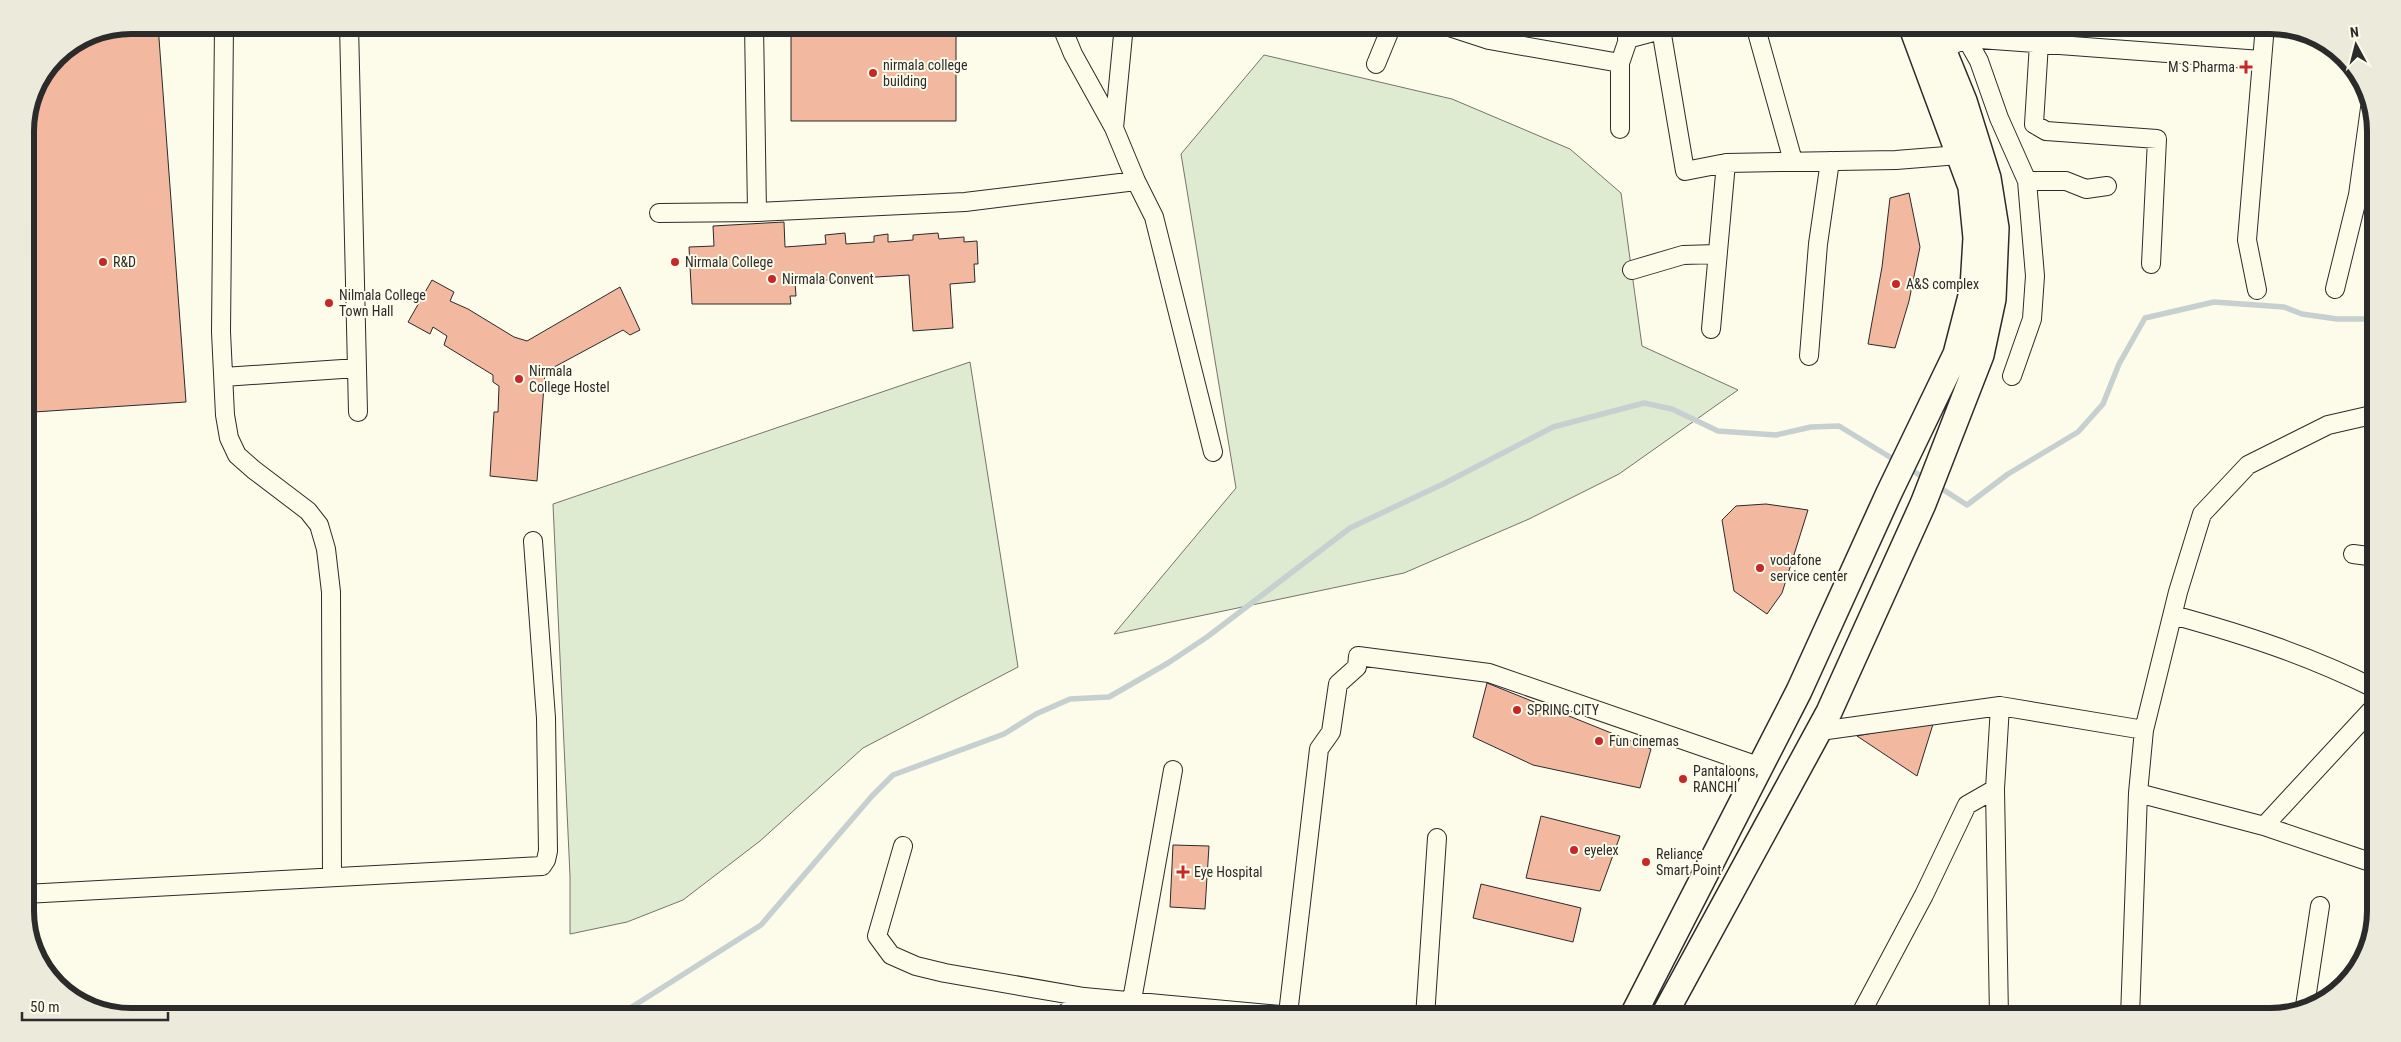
<svg xmlns="http://www.w3.org/2000/svg" width="2401" height="1042" viewBox="0 0 2401 1042" font-family="'Roboto Condensed',sans-serif">
<style>
.green{fill:#deebd1;stroke:#74746e}
.lines{fill:none;stroke-linecap:round;stroke-linejoin:round}
.stream{stroke:#c7d0d0;stroke-width:5.5}
.building{fill:#f2b8a0;stroke:#2b2b2b}
.street-casing{stroke:#2b2b2b;stroke-width:20}
.secondary-casing{stroke:#2b2b2b;stroke-width:28}
.street{stroke:#fdfbea;stroke-width:18}
.secondary{stroke:#fdfbea;stroke-width:25}
.poi-dot{fill:#c62828;stroke:#fdfbea;stroke-width:2}
.labels{text-anchor:middle;dominant-baseline:central;stroke-width:4;stroke-linejoin:round;paint-order:stroke}
.poi-label{font-size:14px;fill:#2b2b2b;stroke:#fdfbea;text-anchor:start}
.rim{fill:none;stroke:#2b2b2b;stroke-width:6}
</style>
<rect width="100%" height="100%" fill="#fdfbea"/>
<path class="green" d="M1264 55 1452 99 1570 149 1621 193 1642 346 1738 390 1619 474 1529 519 1404 573 1114 634 1236 488 1181 154Z
M970 362 1018 667 863 748 760 841 683 900 627 922 570 934V876L553 504Z"/>
<g class="lines">
<path class="stream" d="M1908 468 1926 479
M1936 485 1967 505 2008 474 2078 432 2103 404 2119 364 2145 318 2214 302 2284 307 2302 314 2337 319H2376
M616 1017 761 925 872 796 893 775 1004 734 1036 714 1070 699 1109 697 1168 663 1207 637 1350 528 1445 483 1553 427 1644 403 1672 409 1718 431 1776 435 1811 427 1839 426 1898 462"/>
</g>
<path class="building" d="M131 25H158L186 402 34 412 26 122 33 90 56 56 91 33Z
M791 25H956V121H791Z
M1909 193 1920 247 1909 301 1895 348 1868 344 1882 267 1890 198Z
M784 222 785 247 826 244 825 235 845 233 846 244 874 242V236L888 234V242L913 240V235L938 233 939 239 964 237V242L977 241 978 264H974L975 282 950 284 953 328 913 331 909 275 795 282 796 296H790L791 304H692L689 247 714 246 713 226Z
M432 280 454 292 450 301 468 309 514 337 527 341 620 287 640 330 630 335 623 330 545 372 537 481 490 476 494 412H498L499 386 493 382V375L444 345 447 336 433 327 430 334 408 322Z
M1766 504 1808 510 1782 593 1767 614 1734 591 1722 520 1736 506Z
M1487 683 1651 749 1640 788 1533 765 1473 737Z
M1934 721 1917 776 1857 736Z
M1541 816 1620 836 1600 891 1526 878Z
M1173 845 1209 846 1205 909 1170 907Z
M1481 884 1581 908 1573 942 1473 918Z"/>
<g class="lines">
<g class="street-casing">
<path id="street" d="M224 25 221 332 225 415 229 438 237 455 254 470 308 511 319 525 326 549 331 592 332 876
M349 25 358 412
M754 25 757 212
M1061 25 1073 54 1114 128 1136 181 1154 217 1213 452
M1443 25 1489 40 1620 63
M1755 25 1793 161
M1661 29 1685 171 1726 163 1896 160 1959 155
M1966 38 1979 61 1999 118 2027 181
M1627 39 1680 25
M2039 43 2034 124 2046 131 2157 139 2151 264
M1943 50 1966 38 2261 60
M1376 64 1392 25
M1114 128 1124 25
M1620 129V63L1633 25
M659 213 757 212 965 202 1136 181
M1632 270 1683 255 1717 254
M2335 289 2358 195 2370 108
M2257 290 2247 240 2265 25
M1711 329 1726 163
M1809 356 1818 244 1830 161
M2012 376 2032 319 2035 276 2027 181H2066L2086 189 2107 186
M224 377 357 368
M2353 554 2376 557
M2173 615C2246 635 2307 655 2376 689
M1820 731 2000 706
M2138 793 2264 826 2376 864
M2264 826 2376 705
M903 846 877 936 891 955 916 966 945 973 1084 997 1301 1017
M25 894 542 866 546 860 548 851 546 718 533 541
M2305 1006 2320 906
M1288 1014 1319 749 1331 732 1338 684 1357 667 1358 656 1489 673 1761 767
M1061 1017 1084 997
M1132 1017V1000L1173 770
M1425 1017 1437 838
M1859 1017 1924 895 1967 805 1995 789
M1999 1017 1995 789 2000 706 2144 730
M2130 1017 2138 793 2144 730 2178 592 2202 514 2248 465 2328 425 2376 414"/>
</g>
<g class="secondary-casing">
<path id="secondary" d="M1632 1017 1799 691 1889 493 1956 354 1973 288 1976 238 1971 187 1911 25
M1663 1017 1829 712 1923 504 1981 355 1993 299 1996 228 1988 178 1964 101 1933 25"/>
</g>
<use href="#street" class="street"/>
<use href="#secondary" class="secondary"/>
</g>
<g class="poi-dot">
<path d="M2243.5 59.5h5v5h5v5h-5v5h-5v-5h-5v-5h5z"/>
<circle cx="873" cy="73" r="5"/>
<circle cx="103" cy="262" r="5"/>
<circle cx="675" cy="262" r="5"/>
<circle cx="772" cy="279" r="5"/>
<circle cx="1896" cy="284" r="5"/>
<circle cx="329" cy="303" r="5"/>
<circle cx="519" cy="379" r="5"/>
<circle cx="1760" cy="568" r="5"/>
<circle cx="1517" cy="710" r="5"/>
<circle cx="1599" cy="741" r="5"/>
<circle cx="1683" cy="779" r="5"/>
<circle cx="1574" cy="850" r="5"/>
<circle cx="1646" cy="862" r="5"/>
<path d="M1180.5 864.5h5v5h5v5h-5v5h-5v-5h-5v-5h5z"/>
</g>
<g class="labels">
<g class="poi-label">
<text x="883" y="65">nirmala college<tspan x="883" dy="16">building</tspan></text>
<text x="2235" y="67" text-anchor="end">M S Pharma</text>
<text x="113" y="262">R&amp;D</text>
<text x="685" y="262">Nirmala College</text>
<text x="782" y="279">Nirmala Convent</text>
<text x="1906" y="284">A&amp;S complex</text>
<text x="339" y="295">Nilmala College<tspan x="339" dy="16">Town Hall</tspan></text>
<text x="529" y="371">Nirmala<tspan x="529" dy="16">College Hostel</tspan></text>
<text x="1770" y="560">vodafone<tspan x="1770" dy="16">service center</tspan></text>
<text x="1527" y="710">SPRING CITY</text>
<text x="1609" y="741">Fun cinemas</text>
<text x="1693" y="771">Pantaloons,<tspan x="1693" dy="16">RANCHI</tspan></text>
<text x="1584" y="850">eyelex</text>
<text x="1656" y="854">Reliance<tspan x="1656" dy="16">Smart Point</tspan></text>
<text x="1194" y="872">Eye Hospital</text>
</g>
</g>
<path d="M0 0H2401V1042H0ZM131 34H2270A97 97 0 0 1 2367 131V911A97 97 0 0 1 2270 1008H131A97 97 0 0 1 34 911V131A97 97 0 0 1 131 34Z" fill="#eceadb" fill-rule="evenodd"/>
<path class="rim" d="M131 34H2270A97 97 0 0 1 2367 131V911A97 97 0 0 1 2270 1008H131A97 97 0 0 1 34 911V131A97 97 0 0 1 131 34Z"/>
<g transform="translate(2356 45) rotate(353)" stroke="#fdfbea" stroke-width="4" paint-order="stroke">
<path d="M0-4L9 19L0 12L-9 19Z" fill="#2b2b2b"/>
<text y="-8" font-size="14" font-weight="bold" text-anchor="middle" fill="#2b2b2b">N</text>
</g>
<path d="M22 1012v8h146v-8" fill="none" stroke="#2b2b2b" stroke-width="2.5"/>
<text x="30" y="1012" font-size="15" fill="#2b2b2b" stroke="#fdfbea" stroke-width="4" paint-order="stroke">50 m</text>
</svg>
